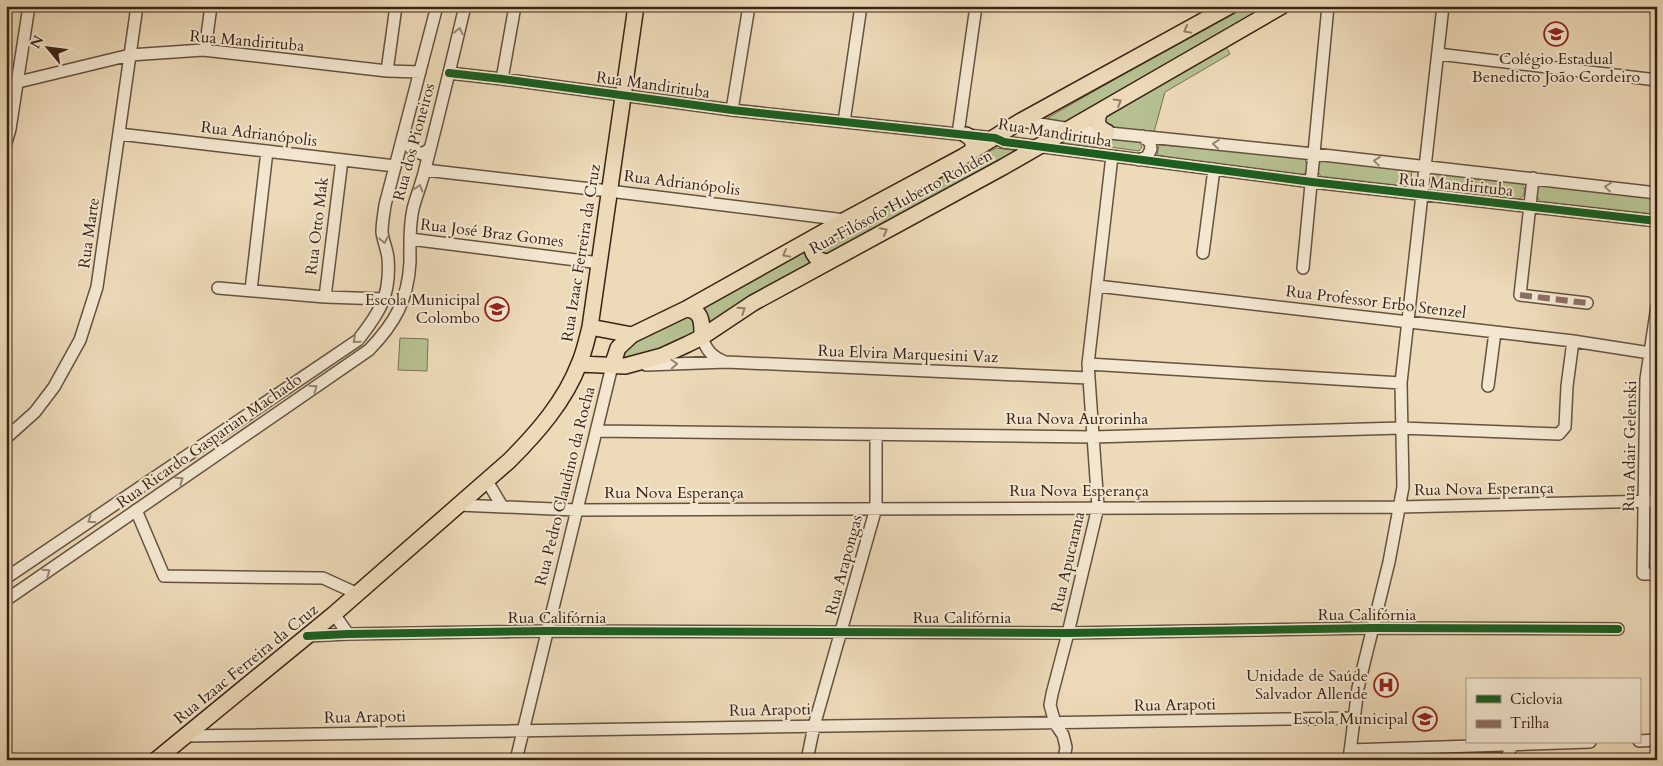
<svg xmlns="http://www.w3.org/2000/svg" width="1663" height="766" viewBox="0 0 1663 766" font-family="Cardo,serif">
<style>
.green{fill:#b6c090;stroke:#787254}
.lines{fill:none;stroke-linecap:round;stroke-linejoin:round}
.minor-casing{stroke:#66523f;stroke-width:14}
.major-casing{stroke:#392417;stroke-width:18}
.minor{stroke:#f3e7d1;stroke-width:11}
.major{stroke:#eddab8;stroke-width:15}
.quiet{stroke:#8d6e63;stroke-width:6;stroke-dasharray:12 6;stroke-linecap:butt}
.cycleway-casing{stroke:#f3e7d1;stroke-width:11}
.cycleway{stroke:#1b5e20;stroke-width:8}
.oneway{stroke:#937f68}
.oneway2{stroke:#968674}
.labels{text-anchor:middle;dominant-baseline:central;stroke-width:4;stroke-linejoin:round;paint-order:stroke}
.street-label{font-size:16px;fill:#392417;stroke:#f3e7d1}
.poi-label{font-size:16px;fill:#392417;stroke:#f3e7d1;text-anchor:end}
</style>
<rect width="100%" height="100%" fill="#eddab8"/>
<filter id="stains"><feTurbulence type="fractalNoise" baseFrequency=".004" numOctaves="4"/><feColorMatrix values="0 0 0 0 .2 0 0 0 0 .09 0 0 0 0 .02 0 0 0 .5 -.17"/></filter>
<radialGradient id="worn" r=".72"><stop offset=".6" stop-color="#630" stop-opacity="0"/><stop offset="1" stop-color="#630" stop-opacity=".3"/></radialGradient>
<path class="green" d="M1242 6H1269L1066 125 1044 120Z
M1226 47 1230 54 1165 92 1154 132 1109 127 1103 119Z
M1073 136 1140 142 1142 147 1139 151 1103 146 1098 149 1057 144Z
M1159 145 1257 152 1305 158 1307 167 1305 173 1300 176 1214 166 1157 155Z
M996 148 1020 151 823 258 819 248 851 232 853 225Z
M1324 160 1412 170 1410 188 1322 178 1318 172V166Z
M1436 172 1520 182C1527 188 1526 196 1518 200L1433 191Z
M1541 185 1657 197V216L1541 203 1536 196 1537 190Z
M807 249 813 263 713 326 701 308Z
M683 316H689L696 323 695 334C670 345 647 356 620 358L619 348Z
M400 338 428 339 427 371 398 370Z"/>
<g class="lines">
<g class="minor-casing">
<path id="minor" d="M205 50 211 6
M1438 54 1657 80
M387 71 396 6
M449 73 502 79 732 110 995 138 1004 142 1312 182 1657 221
M502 79 515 6
M6 85 130 55 203 50 387 71 420 72
M732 110 749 6
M1021 121 1071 129 1314 154 1657 193
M844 122 861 6
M119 134 395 166
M958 134 976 6
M403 135C408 147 410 149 422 154L430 149
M6 143 10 129 29 6
M1139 160 1147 157 1151 149 1150 142 1142 136
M425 170 609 191 845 220
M1533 178 1520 295 1587 303
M410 239 600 263
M1203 253 1214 169
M1303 268 1328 6
M1097 286 1573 341 1650 353
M218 288 325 297 384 299
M251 290 267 151
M325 297 342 160
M1657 306 1646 379 1643 574H1657
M702 337C706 350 712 357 725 362
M1088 364 1401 383
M646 365 726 362 1089 378
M1488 386 1495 332
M596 431 1093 437 1401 428 1559 434 1565 427 1567 386 1573 341
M6 438 35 412 54 387 80 340 97 287 137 6
M487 481 502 506
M459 505 576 510 1399 507 1657 501
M136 510 164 576 323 578 358 594
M6 578 358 340C380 312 391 295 388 258 387 249 383 241 382 232 382 223 384 213 385 205L437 6
M6 600 369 350C395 323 408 300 410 262 410 245 409 226 413 209 416 196 422 183 425 169 439 115 452 61 465 6
M334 614 348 634
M307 636 348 634 546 631 1068 633 1374 628 1618 629
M186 736 1354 718
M1639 741 1657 740
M1350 750 1590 742
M516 760 612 366
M807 760 814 726 876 508V435
M1064 760 1066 747 1063 735 1055 723 1050 705 1052 694 1068 633 1098 507 1088 364 1112 156
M1349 760 1358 688 1389 562 1403 487 1401 383 1443 6
M1506 760 1512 745"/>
</g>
<g class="major-casing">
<path id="major" d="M1100 112C1095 121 1098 129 1107 132
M966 135C973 138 975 145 971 152
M815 237C808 249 814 261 828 262
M686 309C703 310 702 324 702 337
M590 327 632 335 686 309 845 220 964 156 1021 121 1230 6
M579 364 625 366 662 356 688 344 702 337 753 303 1003 167 1282 6
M612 366 618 348 632 335
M156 760 334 614 509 461C537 433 565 401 579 364 584 353 587 339 590 327L636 6"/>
</g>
<use href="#minor" class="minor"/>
<use href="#major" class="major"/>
<path class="quiet" d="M1520 295 1587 303"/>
<g class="cycleway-casing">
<path id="cycleway" d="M449 73 502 79 732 110 995 138 1004 142 1312 182 1657 221
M307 636 348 634 546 631 1068 633 1374 628 1618 629"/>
</g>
<use href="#cycleway" class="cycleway"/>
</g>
<defs><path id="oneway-chevron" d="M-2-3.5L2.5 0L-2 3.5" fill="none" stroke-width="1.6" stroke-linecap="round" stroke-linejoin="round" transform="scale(1.25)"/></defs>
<g class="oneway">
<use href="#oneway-chevron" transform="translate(1187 30) rotate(151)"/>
<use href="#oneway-chevron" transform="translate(1118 102) rotate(-30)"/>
<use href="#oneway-chevron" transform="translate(884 231) rotate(-28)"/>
<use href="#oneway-chevron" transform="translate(786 254) rotate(151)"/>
<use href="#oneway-chevron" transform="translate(742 310) rotate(-34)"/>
</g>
<g class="oneway2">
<use href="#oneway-chevron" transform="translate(459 31) rotate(-77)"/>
<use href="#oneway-chevron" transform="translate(1216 144) rotate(-174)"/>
<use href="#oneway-chevron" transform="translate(1377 161) rotate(-173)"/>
<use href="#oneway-chevron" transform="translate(1608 187) rotate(-173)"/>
<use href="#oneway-chevron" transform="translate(419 188) rotate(-73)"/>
<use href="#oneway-chevron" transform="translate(384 240) rotate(79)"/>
<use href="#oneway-chevron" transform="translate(356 340) rotate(139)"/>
<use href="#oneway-chevron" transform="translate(674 364) rotate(-2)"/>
<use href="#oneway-chevron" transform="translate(314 388) rotate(-35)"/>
<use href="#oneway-chevron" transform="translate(180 480) rotate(-34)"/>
<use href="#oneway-chevron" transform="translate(91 520) rotate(146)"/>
<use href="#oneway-chevron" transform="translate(47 572) rotate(-34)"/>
</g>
<defs>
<g id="school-ring" transform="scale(1.25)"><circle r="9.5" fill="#f3e7d1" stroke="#8f2418" stroke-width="1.5"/><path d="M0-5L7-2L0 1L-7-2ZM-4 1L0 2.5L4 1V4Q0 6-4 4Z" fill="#8f2418"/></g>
<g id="hospital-ring" transform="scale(1.25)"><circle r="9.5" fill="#f3e7d1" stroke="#8f2418" stroke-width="1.5"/><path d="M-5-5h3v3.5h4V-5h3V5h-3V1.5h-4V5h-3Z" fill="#8f2418"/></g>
</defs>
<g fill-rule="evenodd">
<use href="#school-ring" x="1556" y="34"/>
<use href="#school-ring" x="497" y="309"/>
<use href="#hospital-ring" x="1386" y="685"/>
<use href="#school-ring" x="1425" y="719"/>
</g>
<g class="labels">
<g class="street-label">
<text transform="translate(247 41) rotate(5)">Rua Mandirituba</text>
<text transform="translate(653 85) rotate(8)">Rua Mandirituba</text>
<text transform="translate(1055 133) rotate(9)">Rua Mandirituba</text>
<text transform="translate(259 134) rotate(7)">Rua Adrianópolis</text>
<text transform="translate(414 142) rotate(-75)">Rua dos Pioneiros</text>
<text transform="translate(682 183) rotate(7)">Rua Adrianópolis</text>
<text transform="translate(1456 185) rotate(6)">Rua Mandirituba</text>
<text transform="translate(901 202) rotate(-28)">Rua Filósofo Huberto Rohden</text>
<text transform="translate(317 226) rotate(-83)">Rua Otto Mak</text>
<text transform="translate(89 233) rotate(-82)">Rua Marte</text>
<text transform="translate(492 233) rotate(7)">Rua José Braz Gomes</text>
<text transform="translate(581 253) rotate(-81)">Rua Izaac Ferreira da Cruz</text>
<text transform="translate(1376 302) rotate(7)">Rua Professor Erbo Stenzel</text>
<text transform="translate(908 354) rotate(2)">Rua Elvira Marquesini Vaz</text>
<text x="1077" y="419">Rua Nova Aurorinha</text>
<text transform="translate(209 441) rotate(-35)">Rua Ricardo Gasparian Machado</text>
<text transform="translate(1630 446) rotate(-89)">Rua Adair Gelenski</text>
<text transform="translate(565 486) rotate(-76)">Rua Pedro Claudino da Rocha</text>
<text transform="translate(1484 489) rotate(-1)">Rua Nova Esperança</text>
<text x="1079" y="491">Rua Nova Esperança</text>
<text x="674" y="493">Rua Nova Esperança</text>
<text transform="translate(1068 562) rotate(-77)">Rua Apucarana</text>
<text transform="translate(844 565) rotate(-75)">Rua Arapongas</text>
<text x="1367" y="615">Rua Califórnia</text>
<text x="557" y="618">Rua Califórnia</text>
<text x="962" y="618">Rua Califórnia</text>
<text transform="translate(246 664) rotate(-39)">Rua Izaac Ferreira da Cruz</text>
<text transform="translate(1175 705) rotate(-1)">Rua Arapoti</text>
<text transform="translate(770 710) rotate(-1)">Rua Arapoti</text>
<text transform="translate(365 717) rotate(-1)">Rua Arapoti</text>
</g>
<g class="poi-label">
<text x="1556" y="59" text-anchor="middle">Colégio Estadual<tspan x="1556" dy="18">Benedicto João Cordeiro</tspan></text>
<text x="480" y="300">Escola Municipal<tspan x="480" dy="18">Colombo</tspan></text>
<text x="1368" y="676">Unidade de Saúde<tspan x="1368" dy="18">Salvador Allende</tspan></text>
<text x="1408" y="719">Escola Municipal</text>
</g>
</g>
<rect width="1663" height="766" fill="none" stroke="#eddab8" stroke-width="25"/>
<rect x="8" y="8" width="1648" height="751" fill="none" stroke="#392417" stroke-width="2.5"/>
<rect x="12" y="12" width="1638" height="741" fill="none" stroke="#392417"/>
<rect x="1466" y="678" width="175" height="65" fill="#f3e7d1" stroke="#a99987"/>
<rect x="1476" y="695" width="25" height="8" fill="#1b5e20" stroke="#a99987"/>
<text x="1510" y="704" font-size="15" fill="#392417">Ciclovia</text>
<rect x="1476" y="720" width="25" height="8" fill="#8d6e63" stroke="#a99987"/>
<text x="1510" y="728" font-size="15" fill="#392417">Trilha</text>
<g transform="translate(48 48) rotate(299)" stroke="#f3e7d1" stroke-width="4" paint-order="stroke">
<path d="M0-4L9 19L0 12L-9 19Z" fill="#392417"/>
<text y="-8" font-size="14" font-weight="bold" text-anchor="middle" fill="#392417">N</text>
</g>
<rect width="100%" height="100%" filter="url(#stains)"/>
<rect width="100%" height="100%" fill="url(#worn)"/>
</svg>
